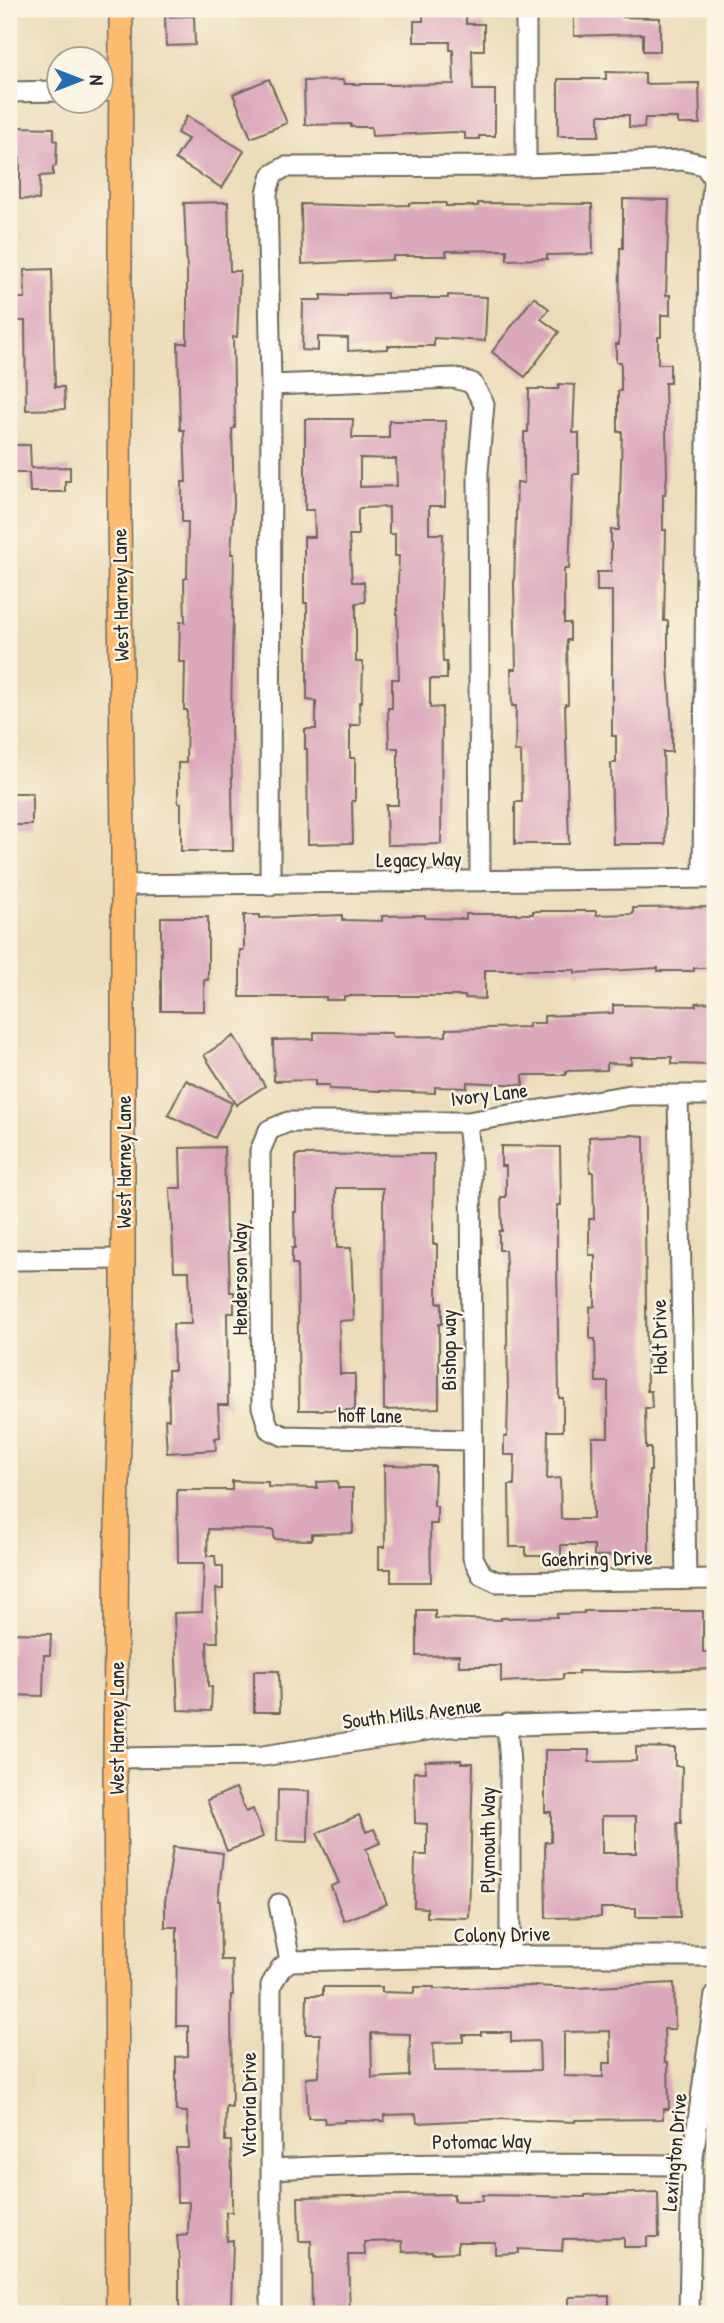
<svg xmlns="http://www.w3.org/2000/svg" width="724" height="2323" viewBox="0 0 724 2323" font-family="'Patrick Hand',sans-serif">
<style>
.building{fill:#dca8bc;fill-rule:evenodd}
.lines{fill:none;stroke-linecap:round;stroke-linejoin:round}
.minor-casing{stroke:#6f695d;stroke-width:23}
.major-casing{stroke:#6f695d;stroke-width:26}
.minor{stroke:#fff;stroke-width:19}
.major{stroke:#fdbc6f;stroke-width:23}
.labels{text-anchor:middle;dominant-baseline:central;stroke-width:5;stroke-linejoin:round;paint-order:stroke}
.street-label{font-size:21px;fill:#2b2b2b;stroke:#fcf5e5}
</style>
<rect width="100%" height="100%" fill="#fcf5e5"/>
<filter id="ink" filterUnits="userSpaceOnUse"><feTurbulence type="fractalNoise" baseFrequency=".0143" numOctaves="2"/><feDisplacementMap in="SourceGraphic" scale="14" xChannelSelector="R" yChannelSelector="G"/><feConvolveMatrix kernelMatrix="1 2 1 2 8 2 1 2 1" color-interpolation-filters="sRGB"/></filter>
<filter id="wash" filterUnits="userSpaceOnUse"><feTurbulence type="fractalNoise" baseFrequency=".00686" numOctaves="4" result="noise"/><feDisplacementMap in="SourceGraphic" scale="28" xChannelSelector="R" yChannelSelector="G"/><feGaussianBlur stdDeviation="1.57" result="paint"/><feColorMatrix in="noise" values="0 0 0 0 0 0 0 0 0 0 0 0 0 0 0 0 0 1.4 0 .05"/><feComposite in="paint" operator="in"/></filter>
<g filter="url(#wash)">
<rect width="100%" height="100%" fill="#ecddba"/>
<g id="blocks">
<path class="building" d="M423 9H466V24H484V50H472L473 90H495V136H479V139H465V133L454 132 372 136 371 127H351V124L305 125 304 81 343 80 344 84H389V85L454 84 453 50H450V42H414V21H423Z
M595 9H622V17L660 18V51H643V34L574 36V12L595 11Z
M194 16 195 45 166 46 165 17Z
M606 72 645 73V84L699 83 700 124H678V118H645L644 128 629 127V115H599V136H558V79H606Z
M269 79 287 123 251 138 233 94Z
M187 116 244 151 222 188 175 159 188 139 177 133Z
M14 127 54 128V140L57 141 56 166 53 167V175L40 176 39 200 20 199V158H13Z
M623 199 669 200 666 295H670V315H661V337H658V364H670V383H665L667 476 665 495H663V530H666L664 621H668V667L672 728V752H663L666 844H613L611 763H616V736H612V591H597V572H611V530H619L622 432H618V391H621V362H616V344H619L620 248H623Z
M228 202 230 271H240L237 337H233L235 428 232 429 234 503 231 554H234L231 719 233 851H181V803H178V763H186L187 710H184L185 662H179L180 622H185L184 579 187 578 188 522H182V482H186L184 430H180L178 343H187V272L184 203Z
M409 203H446V206H478V203L592 204 593 254 547 255V259L507 260V250L446 251 447 256H393V260L302 264 301 204 374 206 409 205Z
M52 269 55 387H64L65 409 26 410 25 321H9V298H25L24 270Z
M387 293V298H448V295L487 297 485 341 434 338V346H388V349L348 351V338L318 337V351L302 350 303 300H321V295L347 296V294Z
M534 297 549 309 541 319 559 332 525 377 492 352Z
M559 384 575 385 573 433H579V474H573L569 569H564V623H570V640H567L568 704H565L569 844H515V802H522L521 752H515L516 706H512L511 669H516L514 585 517 482 524 483V432H528L529 389H558Z
M305 419H353L352 438H389V421H446L445 506H429V534H443L441 602 443 662H447V679H430V708L442 707 441 844 387 845 386 805H398V748H389L388 708H392V679H399L397 613 399 556H395V534H389V507L360 508 358 510V535H349L352 582H364L365 602 356 603V662H363L362 702H359L360 725H350V758H355V801H352L353 843 308 844 307 749H305V729H316V701L307 700V603H304V537H315L314 510H305ZM360 458 396 459 397 486 360 487Z
M10 445H30L31 468 70 467V481H65V492H30L29 473H11Z
M9 793H32V825H9Z
M715 907V968H694V971H658V968L575 973V970H485V999L465 998V996H344V1000H326V997H240V950H244V915H260V918L342 915V920L382 921V916L425 915V918L466 919V914H533V911H596V915L633 914V908Z
M161 917H208V980H204V1011H161Z
M715 1002V1065L672 1064V1057H631V1064L607 1063V1070L566 1071V1075H523V1085L467 1082V1088L435 1087V1093L329 1089V1085H315V1080L274 1081 273 1040 314 1039V1032L392 1033V1037L446 1036V1029L529 1027V1023H544V1016L613 1013V1005L696 1006V1003Z
M234 1036 265 1086 236 1105 204 1055Z
M186 1080 232 1103 215 1138 168 1115Z
M631 1135 644 1136 647 1391H651L652 1408H645L646 1448H651V1471H649V1555L594 1556V1545H561V1556H526V1547H510L509 1485H514L515 1455H504V1437H507L508 1398 506 1264 505 1250H499V1231H502L501 1197H506V1166H501V1146L560 1147 561 1205H557V1266L559 1398H563V1431H548L547 1479 560 1478 561 1519H593L592 1437H608V1382H596L595 1339H590V1307L595 1306V1255H589V1219H594L593 1172H590L589 1137Z
M224 1147 226 1233H228L230 1292H234V1313H227L228 1405H218L220 1437 215 1438 216 1450 167 1453 165 1419H169L168 1370H174L173 1324H191L189 1271H174L170 1188H181L180 1148Z
M434 1154 433 1244H437V1303H442V1324H439V1408L384 1410 383 1188H336L337 1248H351L354 1320 339 1321 340 1374H355V1410H299L297 1264H292V1248H295L294 1212H296V1155Z
M384 1465 435 1466 434 1506H437V1524H430L431 1582H391V1569H379V1547H385Z
M232 1481 268 1482V1487L317 1488V1482L337 1481 338 1488H353V1533L312 1534V1540L274 1539V1530L208 1529 207 1556H215L216 1566H223V1589H216L218 1642H207L208 1687H212L211 1711 178 1710 174 1613 202 1612 204 1563H178L177 1490H232Z
M417 1610H435V1618L501 1620V1618L557 1617V1614L584 1613V1611H703V1652H715V1669L626 1672 578 1671V1674H563V1679L501 1682V1666H459V1655L417 1656Z
M12 1633 51 1634 50 1655H44L43 1696 9 1695V1654H12Z
M254 1671H279L280 1712H254Z
M636 1747 675 1748V1766H682L681 1823H677L680 1917H636V1908H601V1917L546 1918 545 1842H551V1812H545V1750H589V1762L636 1761ZM602 1816H636V1853H602Z
M461 1760V1763H473L469 1918 427 1917V1908L414 1907 415 1855H427V1824L415 1823 414 1772H426L425 1761Z
M236 1788 246 1812 253 1809 263 1837 227 1851 207 1800Z
M278 1790 309 1791 308 1842 277 1841Z
M359 1815 366 1832 374 1829 380 1843 366 1849 387 1904 344 1921 331 1886 339 1883 317 1833Z
M173 1847 223 1853 218 1901H220L221 1960H232L233 1995H231L232 2107 226 2106 225 2141H231L232 2174V2212H226L227 2241 233 2240 231 2306H228L229 2314H181L179 2305V2259L177 2236 188 2235 189 2202H177L176 2148H189L187 2112 176 2111V2057L188 2056V2026H176L177 1927H165V1902Z
M674 1983 675 2029H664L665 2062H668L669 2109H663V2119L575 2120V2122L496 2119 417 2123 416 2114 384 2115V2121L344 2120V2122L325 2123 324 2118H308L306 2078 319 2077 320 2034H306L307 1995H323V1987H382V1992L414 1993V1987H434V1989L533 1986 576 1988ZM610 2031 611 2063H603V2077L564 2076V2032ZM481 2032H511V2042L539 2041 540 2070 434 2071 433 2043 463 2042V2035H481ZM371 2033 410 2034 409 2076 372 2078Z
M658 2192 659 2237H647V2247H624V2238L563 2239 562 2251 518 2249V2253L495 2254V2242H458V2252L432 2253V2251L403 2252 402 2241 364 2242 365 2255H348L350 2314H312L311 2241H299L298 2197 454 2194V2201H482V2195L585 2197V2195Z
M609 2296V2314H569V2297Z"/>
</g>
</g>
<g filter="url(#ink)">
<use href="#blocks" fill-opacity="0" stroke="#6f695d" stroke-width="2"/>
<g class="lines">
<g class="minor-casing">
<path id="minor" d="M102 91H121
M9 92 60 91
M526 166V9
M271 385 454 378 472 383 484 404 478 472 480 881
M123 885 714 878
M270 885 271 385 267 193 272 175 285 167 526 166 683 160 704 165 714 179 709 223 703 878
M678 1095 686 1579
M467 1122 471 1162 473 1558 482 1575 497 1582 715 1579
M9 1260 123 1259
M471 1440 284 1436 269 1429 262 1407 260 1151 269 1130 288 1122H467L630 1095H715
M507 1724 510 1765V1956
M115 1758 263 1756 447 1727 715 1719
M290 1961 510 1956H715
M271 2169C411 2162 552 2164 692 2165
M271 2314V1985L281 1968 290 1961 279 1904
M689 2314 692 2165 715 1995"/>
</g>
<g class="major-casing">
<path id="major" d="M118 2314 115 1758 117 1514 123 1304V844L119 513 121 9"/>
</g>
<use href="#minor" class="minor"/>
<use href="#major" class="major"/>
</g>
</g>
<g class="labels">
<g class="street-label">
<text transform="translate(120 595) rotate(-91)">West Harney Lane</text>
<text transform="translate(419 859) rotate(-1)">Legacy Way</text>
<text transform="translate(489 1094) rotate(-7)">Ivory Lane</text>
<text transform="translate(123 1162) rotate(-90)">West Harney Lane</text>
<text transform="translate(239 1279) rotate(-90)">Henderson Way</text>
<text transform="translate(659 1337) rotate(-91)">Holt Drive</text>
<text transform="translate(448 1350) rotate(-90)">Bishop way</text>
<text transform="translate(370 1415) rotate(1)">hoff lane</text>
<text transform="translate(597 1558) rotate(-1)">Goehring Drive</text>
<text transform="translate(412 1713) rotate(-7)">South Mills Avenue</text>
<text transform="translate(116 1728) rotate(-90)">West Harney Lane</text>
<text transform="translate(487 1840) rotate(-90)">Plymouth Way</text>
<text transform="translate(502 1934) rotate(-1)">Colony Drive</text>
<text transform="translate(248 2105) rotate(-90)">Victoria Drive</text>
<text transform="translate(482 2141) rotate(-1)">Potomac Way</text>
<text transform="translate(674 2152) rotate(-85)">Lexington Drive</text>
</g>
</g>
<rect width="724" height="2323" fill="none" stroke="#fcf5e5" stroke-width="35"/>
<g transform="translate(80 80) rotate(90)"><circle r="33" fill="#fcf5e5" stroke="#a8a49b" stroke-width="2"/>
<path d="M0-5L12 26L0 18L-12 26Z" fill="#1f6fb2"/>
<text y="-10" font-size="19" font-weight="bold" text-anchor="middle" fill="#2b2b2b">N</text>
</g>
</svg>
